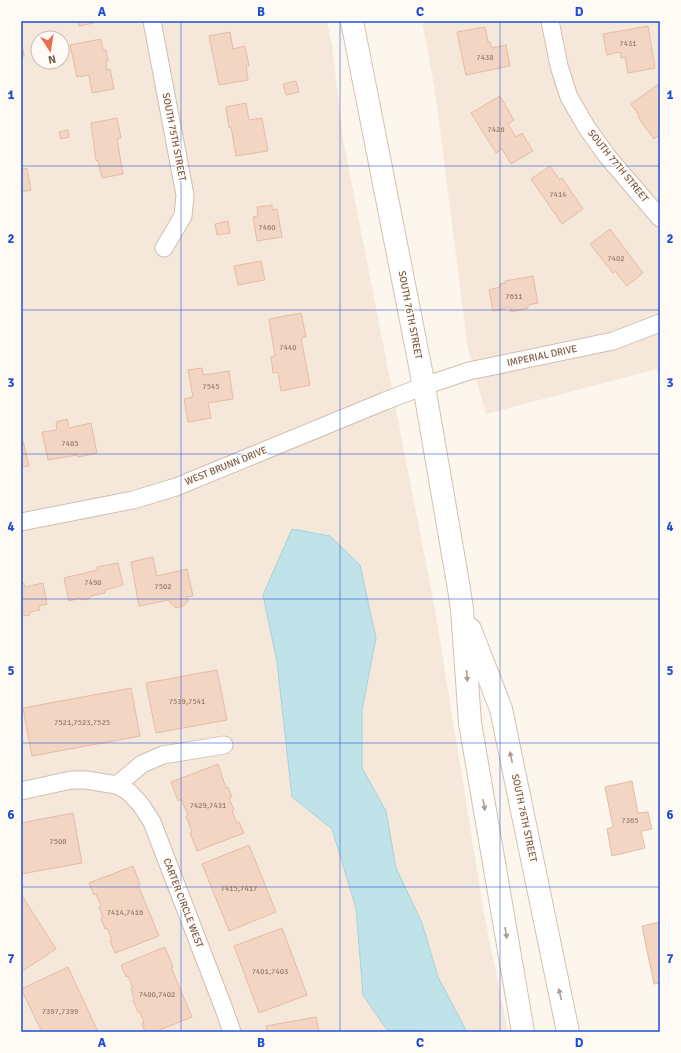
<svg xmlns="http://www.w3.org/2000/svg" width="681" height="1053" viewBox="0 0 681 1053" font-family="Signika,sans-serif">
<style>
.residential{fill:#f5e8da;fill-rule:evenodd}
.water{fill:#bfe3e8;stroke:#a5d3da}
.building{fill:#f3d5c3;stroke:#e6bba3}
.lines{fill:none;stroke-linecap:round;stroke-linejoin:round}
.street-casing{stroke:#d1beb0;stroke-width:19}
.secondary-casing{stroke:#d6c0b0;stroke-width:24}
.street{stroke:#fff;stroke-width:17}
.secondary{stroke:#fff;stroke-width:22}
.oneway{fill:#af9d94}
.grid{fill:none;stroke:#1d4ed8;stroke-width:1;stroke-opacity:0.55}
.labels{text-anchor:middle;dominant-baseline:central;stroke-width:3;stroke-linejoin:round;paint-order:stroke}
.number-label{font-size:8px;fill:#987a6a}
.street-label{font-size:10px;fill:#7a5c4d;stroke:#fffaf3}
.neatline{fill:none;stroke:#1d4ed8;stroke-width:1.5}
.grid-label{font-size:13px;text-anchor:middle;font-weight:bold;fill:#1d4ed8}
</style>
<rect width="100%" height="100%" fill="#fdf6ec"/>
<path class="residential" d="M21 21H327L332 45 343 139 435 609 484 913 508 1032H21ZM38 38H62V62H38Z
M422 21H660V396L657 369 486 414 468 349 435 91Z"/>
<path class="water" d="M292 529 330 536 360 565 376 638 362 710V768L386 811 396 868 422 923 438 977 467 1032H424L423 1030H387L363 995 356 908 332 829 292 797 277 662 263 595Z"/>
<path class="building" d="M78 21H103L79 26Z
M648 26 655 68 628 73 625 57 621 58 620 52 607 55 603 34Z
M485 27 488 42H490L492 48 506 45 510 66 466 75 457 32Z
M230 32 233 49 245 46 249 66H246L248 80 219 85 209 36Z
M101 39 103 50H106L108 61 106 62 107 70 110 69 114 89 92 93 89 75 77 77 70 45Z
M21 49H23L24 56 21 57Z
M296 81 299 92 286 95 283 84Z
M660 83V134L654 139 638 117 639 115 631 104Z
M500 96 514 120 508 124 516 137 522 133 533 151 511 164 502 149 496 153 471 113Z
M246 103 249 120 262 118 268 151 236 156 231 127 229 128 226 107Z
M117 118 121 138 117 139 123 174 102 178 98 160 96 161 91 123Z
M68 130 69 137 61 139 59 132Z
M550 166 560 180 562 178 583 209 562 224 531 179Z
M27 168 31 190 21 192V169Z
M272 205V210L277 209 282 237 257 241 253 217 258 216 257 207Z
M228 221 230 233 217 235 215 224Z
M610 229 643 273 627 286 615 271 613 273 590 244Z
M261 261 265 280 238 285 234 266Z
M533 276 538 303 528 305V308L511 312 510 307 493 311 489 290 500 287V284L506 283 505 281Z
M301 313 306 337 301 338 310 385 281 391 278 372 273 373 271 357 275 356 269 319Z
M202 368 203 375 229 371 233 399 208 403 211 418 188 422 184 399 193 397 188 370Z
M67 419 69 428 91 423 97 453 78 457 77 455 48 460 42 432 57 430 56 422Z
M21 441H23L29 466 21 467Z
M153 557 157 576 187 569 193 596 187 597 188 601 183 606 176 608 170 603 169 600 139 606 131 562Z
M118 563 123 585 105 590V593L91 596 88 599 83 600 80 598 69 601 64 578 98 570 97 567Z
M24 583 25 587 43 583 47 604 39 606 40 610 30 612V615L21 616V584Z
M217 670 227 720 156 733 146 683Z
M131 688 140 736 32 756 23 708Z
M218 764 226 788 228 787 232 797 229 798 234 810 232 811 237 823 239 822 244 833 197 851 190 833 192 832 186 816 188 815 181 799 178 801 171 782Z
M632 781 638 813 648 812 652 829 641 831 645 848 612 856 607 829 613 827 605 787Z
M73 813 82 863 21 874V823Z
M249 845 276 912 229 931 202 864Z
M133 866 140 884 138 885 159 936 115 953 110 941 112 940 107 928 105 929 101 918H103L99 907 101 906 96 894 94 895 89 883Z
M21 894 56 949 21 972Z
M660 922V983L654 984 642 926Z
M282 928 307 995 259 1013 234 946Z
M165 947 173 967H171L192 1017 155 1032H145L142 1023H144L140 1012H138L133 1000 134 999 131 989 133 988 128 976 126 977 121 965Z
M68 967 98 1032H42L21 989Z
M316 1017 319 1032H267L266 1026Z"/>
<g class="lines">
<g class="street-casing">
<path id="street" d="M152 21 185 195 183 216 164 248
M550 21 559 66 569 97 587 128 607 156 660 218
M21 522 133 500 176 487 385 401 424 386 469 371 613 341 660 323
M117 785 142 764 163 755 224 745
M21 791 71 780H86L117 785 129 792 141 805 152 822 224 1009 232 1032"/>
</g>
<g class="secondary-casing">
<path id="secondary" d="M352 21 424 386 459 589 462 609 470 723 523 1032
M470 629 501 709 568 1032"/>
</g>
<use href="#street" class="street"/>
<use href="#secondary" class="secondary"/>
</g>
<defs><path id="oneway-solid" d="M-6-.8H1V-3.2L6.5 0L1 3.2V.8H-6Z"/></defs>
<g class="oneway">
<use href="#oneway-solid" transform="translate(467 676) rotate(86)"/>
<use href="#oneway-solid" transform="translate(511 757) rotate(-102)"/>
<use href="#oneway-solid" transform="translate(484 805) rotate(80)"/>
<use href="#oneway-solid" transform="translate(506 933) rotate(80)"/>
<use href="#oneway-solid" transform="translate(560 994) rotate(-102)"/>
</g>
<path class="grid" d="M181 21V1032M340 21V1032M500 21V1032M21 166H660M21 310H660M21 454H660M21 599H660M21 743H660M21 887H660"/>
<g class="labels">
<g class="number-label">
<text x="628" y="43">7431</text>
<text x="485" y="57">7438</text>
<text x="496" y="129">7426</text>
<text x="558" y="194">7414</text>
<text x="267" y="227">7460</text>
<text x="616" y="258">7402</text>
<text x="514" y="296">7611</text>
<text x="288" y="347">7440</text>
<text x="211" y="386">7545</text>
<text x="70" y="443">7485</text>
<text x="93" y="582">7490</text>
<text x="163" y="586">7502</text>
<text x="187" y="701">7539,7541</text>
<text x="82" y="722">7521,7523,7525</text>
<text x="208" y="805">7429,7431</text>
<text x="630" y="820">7365</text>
<text x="58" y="841">7508</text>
<text x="239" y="888">7415,7417</text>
<text x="125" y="912">7414,7416</text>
<text x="270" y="971">7401,7403</text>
<text x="157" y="994">7400,7402</text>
<text x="60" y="1011">7397,7399</text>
</g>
<g class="street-label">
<text transform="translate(174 137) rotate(79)">SOUTH 75TH STREET</text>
<text transform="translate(618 166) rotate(51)">SOUTH 77TH STREET</text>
<text transform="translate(410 315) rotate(79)">SOUTH 76TH STREET</text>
<text transform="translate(542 356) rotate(-12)">IMPERIAL DRIVE</text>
<text transform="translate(226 466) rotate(-22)">WEST BRUNN DRIVE</text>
<text transform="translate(524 818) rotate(78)">SOUTH 76TH STREET</text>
<text transform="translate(183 903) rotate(69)">CARTER CIRCLE WEST</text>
</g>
</g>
<rect width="681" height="1053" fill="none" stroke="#fffaf3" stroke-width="44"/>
<g transform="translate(50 50) rotate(168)"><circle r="19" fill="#fffaf3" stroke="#cabbb1"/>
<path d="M0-3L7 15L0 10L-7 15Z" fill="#e76f51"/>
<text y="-6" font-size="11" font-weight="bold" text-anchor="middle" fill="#7a5c4d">N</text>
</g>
<rect x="22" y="22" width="637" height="1009" class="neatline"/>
<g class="grid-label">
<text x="102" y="16">A</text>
<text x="261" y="16">B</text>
<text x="420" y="16">C</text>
<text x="579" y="16">D</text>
<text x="11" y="99">1</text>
<text x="670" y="99">1</text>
<text x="11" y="243">2</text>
<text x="670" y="243">2</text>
<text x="11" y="387">3</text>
<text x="670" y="387">3</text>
<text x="11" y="531">4</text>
<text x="670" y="531">4</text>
<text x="11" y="675">5</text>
<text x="670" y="675">5</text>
<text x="11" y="819">6</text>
<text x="670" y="819">6</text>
<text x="11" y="963">7</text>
<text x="670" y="963">7</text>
<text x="102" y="1047">A</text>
<text x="261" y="1047">B</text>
<text x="420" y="1047">C</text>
<text x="579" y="1047">D</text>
</g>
</svg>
